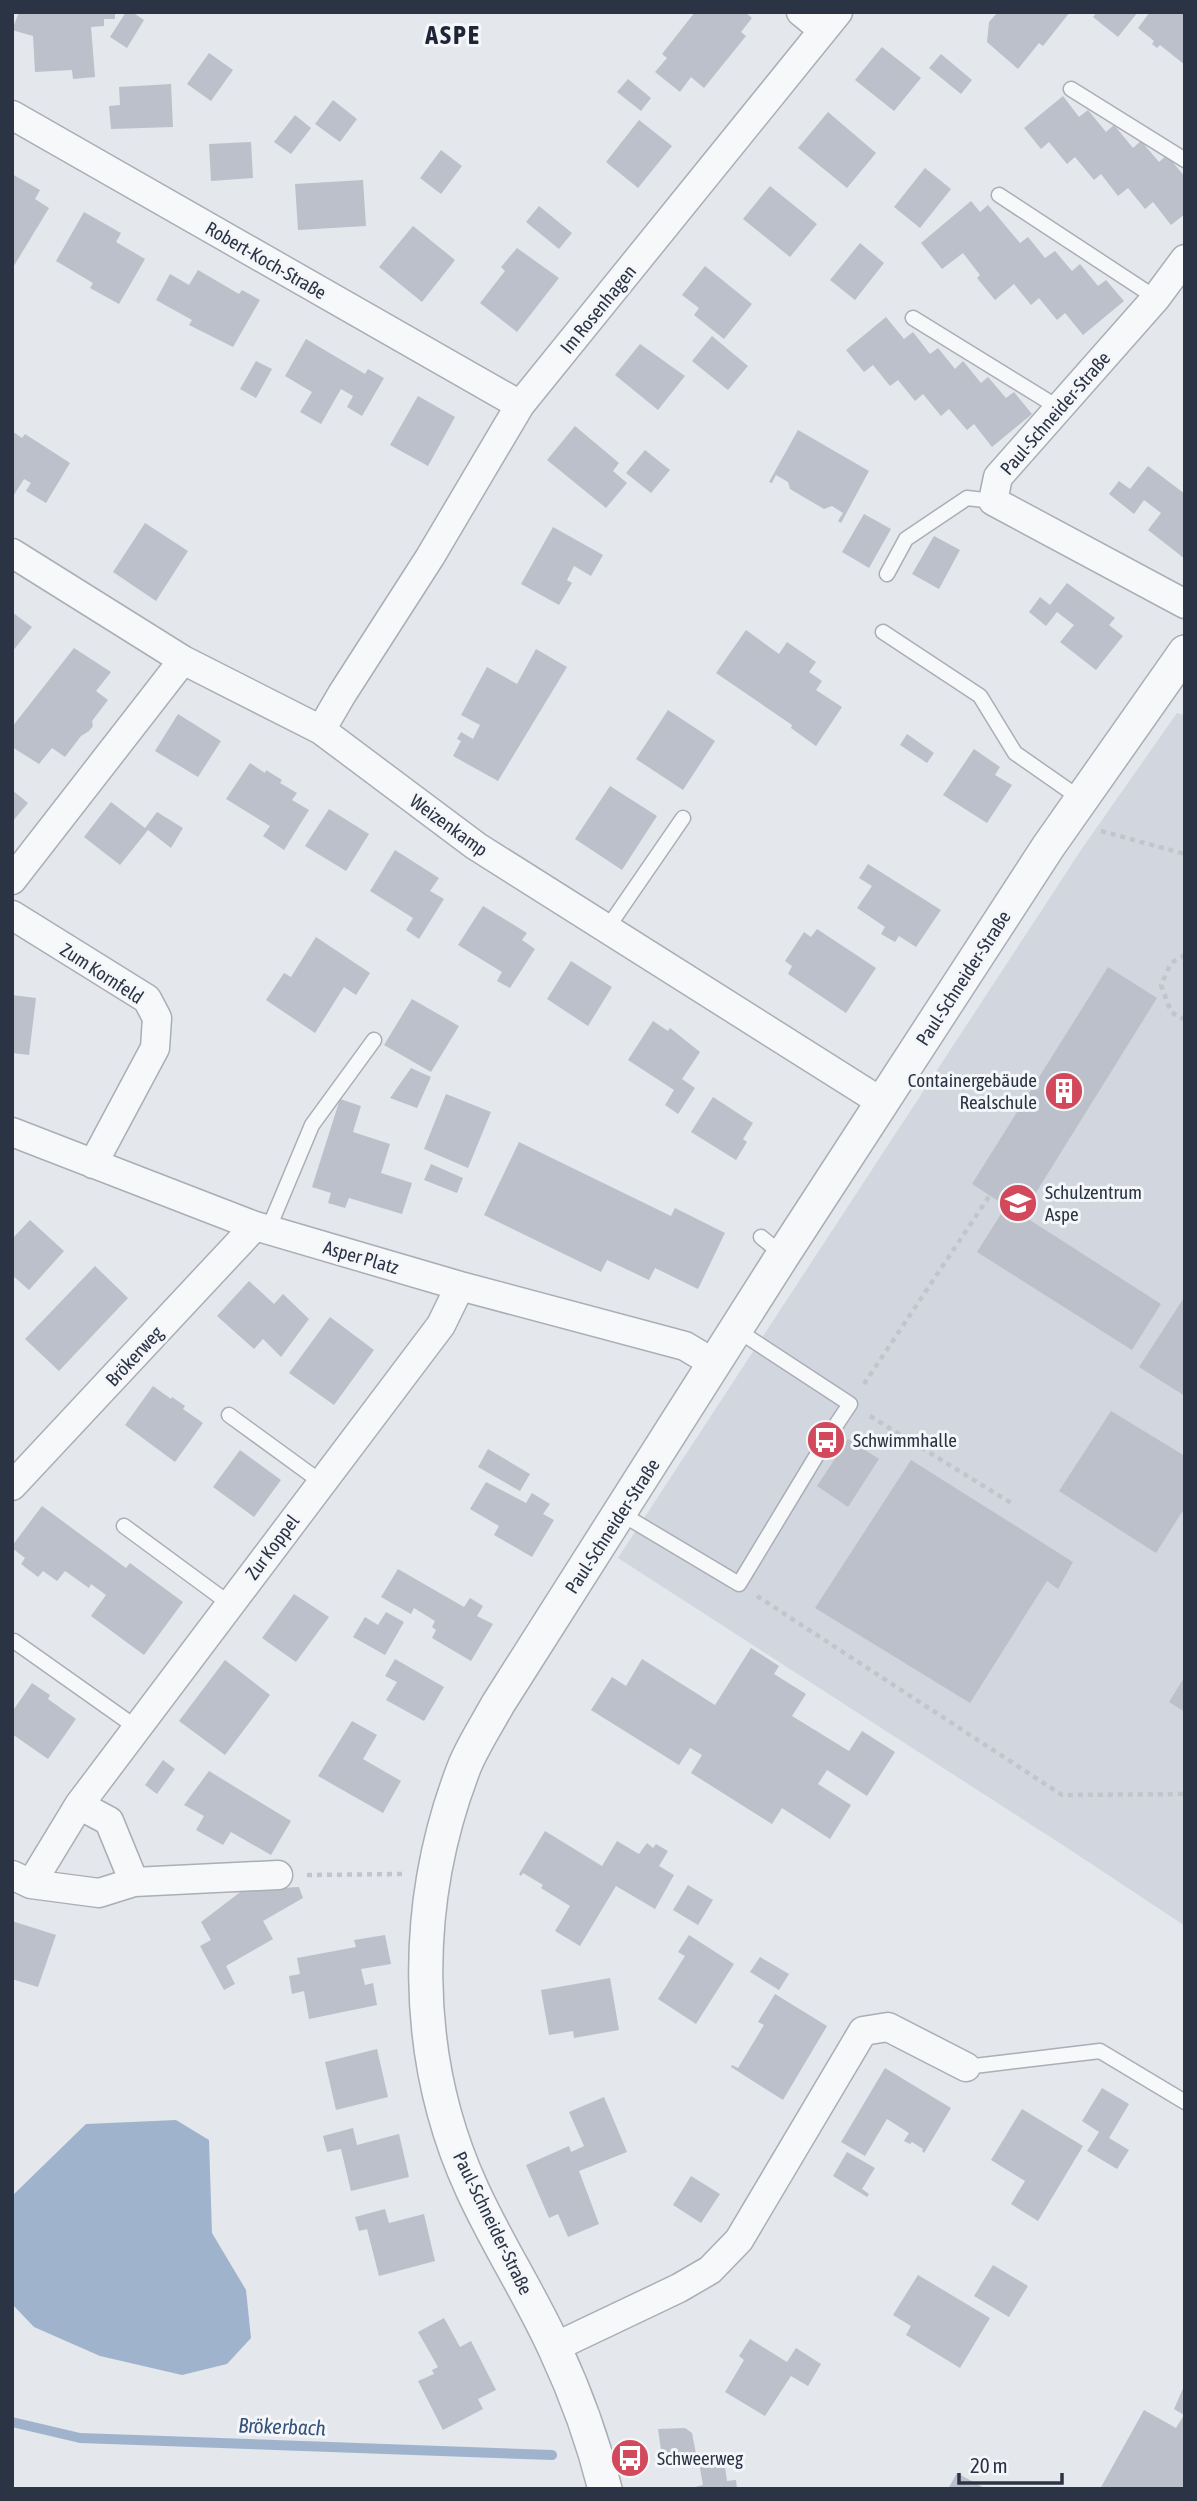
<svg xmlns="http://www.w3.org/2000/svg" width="1197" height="2501" viewBox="0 0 1197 2501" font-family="'Asap Condensed',sans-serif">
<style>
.built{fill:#d2d6de}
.water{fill:#9fb4cc}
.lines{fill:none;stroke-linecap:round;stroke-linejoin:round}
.stream{stroke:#9fb4cc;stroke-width:10}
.building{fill:#bbc0ca}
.service-casing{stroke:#a9aeb7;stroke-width:17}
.minor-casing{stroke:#a9aeb7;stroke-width:31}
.tertiary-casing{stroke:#a9aeb7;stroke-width:36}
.path{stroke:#c2c5cb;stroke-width:4.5;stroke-dasharray:5 5;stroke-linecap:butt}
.service{stroke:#f7f8fa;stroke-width:14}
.minor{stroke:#f7f8fa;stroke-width:28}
.tertiary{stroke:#f7f8fa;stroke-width:33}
.labels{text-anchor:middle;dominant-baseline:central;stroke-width:6;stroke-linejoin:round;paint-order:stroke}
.street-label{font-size:19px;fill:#2b3445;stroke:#f4f6f9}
.poi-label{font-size:19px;fill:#2b3445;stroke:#f4f6f9;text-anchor:start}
.water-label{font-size:21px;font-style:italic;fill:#34527a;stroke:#f4f6f9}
.district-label{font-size:26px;font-weight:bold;letter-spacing:2px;fill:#1d2536;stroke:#f4f6f9}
</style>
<rect width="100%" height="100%" fill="#e4e7ec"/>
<path class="built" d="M1177 713 1185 715V1926L1075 1853 618 1558 1083 847Z"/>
<path class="water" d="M176 2120 209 2140 212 2233 246 2290 251 2338 227 2364 182 2375 100 2356 34 2327 12 2304V2196L86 2124Z"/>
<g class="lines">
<path class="stream" d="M12 2422 80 2438 552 2455"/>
</g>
<path class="building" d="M19 12H115V19H104V26L91 27 95 77 73 79 72 70 35 72 33 36 12 30Z
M126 12H132L144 20 127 48 110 37Z
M695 12H745L752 18 741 32 746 36 704 88 691 77 680 92 655 72 667 58 662 54Z
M998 12H1070L1043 46 1039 43 1018 69 987 42 989 22Z
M1097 12H1138L1118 37 1093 17Z
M1150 12H1185V65L1160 45 1157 48 1152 44 1154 41 1138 28Z
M882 47 921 78 894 111 855 80Z
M209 53 233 70 211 101 187 84Z
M941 54 972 80 961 94 929 68Z
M628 79 651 98 641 111 617 92Z
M171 84 173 127 111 129 109 106 120 105 119 87Z
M1063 96 1079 117 1088 110 1106 132 1114 125 1133 148 1141 141 1159 162 1167 155 1185 177V214L1171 225 1153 202 1145 209 1128 188 1118 196 1101 174 1094 180 1075 157 1067 164 1049 142 1041 149 1024 128Z
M333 100 357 119 340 142 315 124Z
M828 112 876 153 847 188 798 148Z
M295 115 311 128 291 154 274 142Z
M639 120 672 146 638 188 606 162Z
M251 142 253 178 211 181 209 144Z
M441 150 462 166 441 194 420 178Z
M925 168 951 189 920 228 894 207Z
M12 174 40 190 35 199 49 208 12 269Z
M363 180 366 226 298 230 295 184Z
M770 186 817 224 790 257 743 219Z
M971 201 980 212 988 205 1020 243 1028 237 1045 258 1055 251 1072 271 1080 264 1098 286 1106 280 1124 301 1083 335 1065 313 1057 320 1039 298 1031 305 1014 284 995 300 977 278 980 275 963 253 942 269 921 243Z
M539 206 572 233 559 249 526 222Z
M84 212 121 233 116 242 145 259 119 304 90 288 93 283 56 261Z
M413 226 455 260 422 302 379 267Z
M860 243 884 263 855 300 830 280Z
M517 248 559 278 517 332 480 303 505 271 501 267Z
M705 266 752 304 724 339 694 315 699 308 682 295Z
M198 270 239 294 242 290 260 300 233 347 189 325 192 320 156 300 170 274 189 285Z
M886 317 904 339 913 332 930 354 938 348 955 369 963 361 981 383 988 377 1006 398 1014 392 1032 414 992 447 974 424 967 430 949 409 941 416 923 394 915 401 898 380 890 386 873 365 864 372 846 350Z
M712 336 748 366 728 390 692 361Z
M306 339 365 374 368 369 384 378 362 416 347 407 353 396 341 389 321 424 300 412 312 392 285 376Z
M640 344 685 376 658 410 615 375Z
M256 361 272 369 256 398 240 389Z
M418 396 455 417 428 466 390 445Z
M575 426 619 463 613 471 627 483 606 508 547 460Z
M798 430 869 471 841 523 838 521 843 513 832 506 824 509 790 489 788 482 776 475 772 483 769 482Z
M12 431 22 438 25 434 70 463 46 503 26 491 31 483 24 479 12 498Z
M645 450 670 470 651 493 626 473Z
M1148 466 1185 494V559L1148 530 1161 513 1144 500 1134 514 1109 494 1119 481 1130 489Z
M864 514 891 529 869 568 842 552Z
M145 523 188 551 156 601 113 572Z
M553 527 603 555 591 576 574 566 567 580 572 583 559 605 521 584Z
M934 536 960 550 939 589 912 574Z
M1067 583 1115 618 1109 625 1123 636 1096 670 1060 642 1074 625 1057 612 1046 626 1029 612 1040 597 1050 605Z
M12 612 32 627 12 652Z
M746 630 779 654 787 642 816 662 809 672 822 681 816 690 842 707 816 746 791 728 792 725 716 673Z
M74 648 111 672 96 691 108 700 92 721 93 726 89 731 81 736 65 757 52 748 39 764 12 747V727Z
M536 649 567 667 498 781 453 756 461 741 457 739 461 732 473 739 480 725 461 715 487 667 517 684Z
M668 710 715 741 683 790 636 759Z
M178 714 221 741 198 777 155 751Z
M907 734 934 753 927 763 900 745Z
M974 749 1000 767 995 775 1012 785 987 823 943 795Z
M250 763 265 773 266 770 282 780 280 783 297 793 292 800 309 810 284 850 263 836 270 826 226 799Z
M610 786 657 816 622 870 575 839Z
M12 790 28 803 12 822Z
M111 802 145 828 157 812 183 828 171 848 148 830 120 865 84 837Z
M329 809 369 834 346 871 305 846Z
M395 850 439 878 430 891 444 899 419 939 406 930 413 918 370 891Z
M868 864 941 910 916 947 899 936 895 942 881 934 885 927 857 908 872 886 859 878Z
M483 906 527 933 522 940 535 949 510 988 497 981 502 972 458 945Z
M817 929 876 968 846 1013 788 974 792 966 785 961 804 932 811 937Z
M316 937 370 973 356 995 344 987 315 1033 266 1000 284 973 291 977Z
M571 961 612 987 588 1026 547 999Z
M1108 967 1157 998 1022 1215 1161 1304 1132 1350 977 1252 1006 1206 972 1184Z
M12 995 36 998 29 1055 12 1053Z
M412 999 459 1026 431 1072 384 1045Z
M653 1021 668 1031 670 1028 700 1052 682 1079 695 1088 678 1114 665 1105 674 1090 628 1060Z
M411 1068 431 1077 417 1108 390 1098Z
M446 1094 491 1112 468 1168 424 1149Z
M713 1097 753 1123 743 1139 747 1142 736 1160 691 1132Z
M340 1099 361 1106 353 1132 390 1144 381 1173 412 1183 402 1214 349 1198 345 1208 328 1203 331 1193 312 1187Z
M519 1142 671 1216 675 1208 725 1233 698 1289 655 1268 649 1280 607 1260 601 1272 484 1215Z
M431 1164 463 1178 457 1193 424 1180Z
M30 1220 64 1251 29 1290 12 1275V1239Z
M95 1266 128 1298 59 1371 25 1339Z
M249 1281 274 1304 283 1294 309 1319 281 1357 263 1339 254 1349 217 1316Z
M1185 1296V1396L1139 1367Z
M330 1317 374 1350 334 1405 289 1373Z
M153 1386 171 1399 172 1397 185 1406 183 1409 203 1423 175 1462 125 1425Z
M1111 1411 1185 1456V1514L1182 1512 1156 1553 1059 1491Z
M848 1439 879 1459 848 1507 817 1486Z
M488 1449 530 1474 520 1491 478 1467Z
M240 1450 281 1480 254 1517 213 1487Z
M911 1460 1073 1562 1058 1589 1047 1581 970 1703 815 1608Z
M486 1482 526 1503 532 1493 550 1504 543 1514 554 1520 532 1557 494 1535 499 1526 470 1509Z
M42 1506 126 1568 130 1563 183 1602 144 1655 91 1616 106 1595 91 1584 89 1588 65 1571 57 1581 43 1571 38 1577 21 1564 25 1558 12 1548V1546Z
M398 1569 464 1607 470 1598 483 1606 477 1616 493 1624 471 1661 432 1638 436 1630 432 1627 435 1621 414 1608 411 1614 381 1597Z
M294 1594 329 1617 296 1662 262 1638Z
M386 1612 404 1622 385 1655 353 1637 365 1617 378 1625Z
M751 1648 779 1666 774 1674 806 1694 792 1716 849 1751 862 1731 895 1752 867 1796 827 1770 818 1784 851 1805 830 1839 782 1808 772 1824 691 1773 702 1755 690 1748 679 1765 591 1710 612 1677 626 1686 642 1659 715 1705Z
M395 1659 444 1687 424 1721 386 1700 397 1682 385 1676Z
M225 1660 270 1695 225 1755 179 1721Z
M1185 1676V1712L1169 1702Z
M32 1683 50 1695 48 1699 76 1719 48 1759 12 1734V1712Z
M352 1721 377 1735 363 1759 401 1781 383 1813 318 1776Z
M163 1760 175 1769 157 1794 145 1785Z
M209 1771 291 1821 271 1855 231 1832 223 1845 196 1830 204 1816 184 1805Z
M545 1831 602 1866 617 1841 639 1854 647 1843 653 1848 656 1844 668 1851 659 1866 674 1875 655 1909 616 1886 580 1946 555 1931 570 1906 541 1888 543 1885 523 1873 521 1876 519 1874Z
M688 1885 713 1900 698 1925 673 1910Z
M299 1887 303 1898 263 1921 273 1939 226 1966 235 1984 224 1990 200 1946 211 1940 201 1922 243 1890Z
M12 1921 56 1935 38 1987 12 1979Z
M385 1935 391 1964 361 1969 365 1985 373 1983 377 2005 309 2019 304 1991 292 1994 289 1976 300 1974 297 1958 356 1947 354 1940Z
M689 1935 734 1964 696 2024 658 1999 685 1956 678 1952Z
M760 1957 789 1974 779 1990 750 1972Z
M610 1978 619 2030 574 2038 573 2031 549 2035 541 1990Z
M775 1994 827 2026 783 2100 731 2067 732 2065 738 2068 764 2025 758 2022Z
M377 2049 388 2097 336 2110 325 2062Z
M885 2068 951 2108 924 2153 922 2151 923 2149 912 2142 910 2144 904 2141 909 2133 887 2119 865 2156 841 2142Z
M1102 2088 1129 2104 1109 2138 1129 2150 1117 2169 1087 2151 1099 2132 1082 2121Z
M604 2097 627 2152 579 2171 599 2224 568 2237 558 2214 549 2218 526 2165 569 2146 571 2152 584 2146 569 2112Z
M1022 2109 1083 2146 1038 2221 1011 2204 1025 2181 991 2160Z
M353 2128 357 2145 399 2134 409 2177 351 2191 341 2149 327 2152 323 2136Z
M847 2152 875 2168 862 2189 869 2194 867 2197 833 2176Z
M691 2176 720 2194 701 2223 673 2205Z
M385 2209 389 2223 424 2214 435 2261 379 2276 367 2229 359 2231 355 2217Z
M993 2265 1028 2286 1009 2317 974 2296Z
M918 2275 990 2318 960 2368 906 2335 911 2326 893 2315Z
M444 2318 460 2347 471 2341 496 2390 478 2399 483 2409 443 2430 418 2381 434 2374 432 2370 438 2367 418 2332Z
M750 2339 787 2362 796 2348 821 2364 808 2386 791 2376 765 2416 725 2392 744 2360 739 2356Z
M1185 2384V2483L1181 2489H1100L1144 2410 1176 2428 1184 2415 1174 2409Z
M685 2428 692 2433 697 2459 663 2464 658 2429Z
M723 2453 727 2481 736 2480 737 2489H687L703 2485 698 2457Z
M957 2473 986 2489H948Z"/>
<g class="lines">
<g class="service-casing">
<path id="service" d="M1071 89 1185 160
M999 195 1156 298
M913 318 1059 408
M887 574 906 539 967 498 993 501
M883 632 980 696 1015 753 1081 799
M606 930 683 818
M268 1230 312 1125 374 1040
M761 1237 783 1255
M229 1415 321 1482
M620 1513 739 1584 826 1440 850 1404 737 1330
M124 1526 230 1604
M14 1641 137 1728
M966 2067 1100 2051 1185 2102"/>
</g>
<g class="minor-casing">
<path id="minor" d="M801 12 823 30
M12 115 520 405
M1185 259 1156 298 998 477 993 501 1185 604
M12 553 183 660 321 730 476 846 883 1103
M321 730 342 694 430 557 520 405 838 12
M12 880 183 660
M12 915 147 999 157 1018 155 1048 93 1164
M12 1132 255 1226 460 1286 685 1346 715 1364
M12 1486 255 1226
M79 1805 109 1821 134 1882
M12 1875 31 1884 99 1893 134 1882 278 1875
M31 1884 79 1805 441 1325 460 1286
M555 2347 679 2288 710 2270 739 2240 863 2031 888 2027 966 2067"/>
</g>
<g class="tertiary-casing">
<path id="tertiary" d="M605 2489C593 2441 576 2394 555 2349 530 2294 497 2244 472 2189 411 2056 412 1900 465 1765 474 1744 487 1724 498 1704L783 1255 1048 847 1185 652"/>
</g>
<path class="path" d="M1101 831 1185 854
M1185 955 1171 963 1161 985 1171 1012 1185 1020
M864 1384 990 1195
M870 1416 1011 1503
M757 1596 1062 1795 1185 1794
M307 1875 403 1874"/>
<use href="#service" class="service"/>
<use href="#minor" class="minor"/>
<use href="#tertiary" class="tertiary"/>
</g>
<defs>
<g id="building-disc" transform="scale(2.0125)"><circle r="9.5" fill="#d1495b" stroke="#f4f6f9"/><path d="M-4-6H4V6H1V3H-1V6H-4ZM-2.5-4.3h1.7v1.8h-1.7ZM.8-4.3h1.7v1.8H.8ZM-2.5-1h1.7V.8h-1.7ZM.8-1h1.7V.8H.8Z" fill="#fff"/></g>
<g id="school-disc" transform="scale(2.0125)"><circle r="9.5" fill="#d1495b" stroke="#f4f6f9"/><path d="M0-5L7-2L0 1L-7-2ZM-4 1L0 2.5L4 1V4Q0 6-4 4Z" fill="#fff"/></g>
<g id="bus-disc" transform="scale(2.0125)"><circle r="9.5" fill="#d1495b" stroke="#f4f6f9"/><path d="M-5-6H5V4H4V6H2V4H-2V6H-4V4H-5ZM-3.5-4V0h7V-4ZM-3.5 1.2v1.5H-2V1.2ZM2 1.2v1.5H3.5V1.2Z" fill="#fff"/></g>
</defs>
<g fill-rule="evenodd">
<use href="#building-disc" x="1064" y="1091"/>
<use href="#school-disc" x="1018" y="1203"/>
<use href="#bus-disc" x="826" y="1440"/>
<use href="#bus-disc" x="630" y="2458"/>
</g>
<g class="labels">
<g class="street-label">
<text transform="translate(266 260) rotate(30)">Robert-Koch-Straße</text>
<text transform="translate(598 309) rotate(-51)">Im Rosenhagen</text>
<text transform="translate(1055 413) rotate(-49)">Paul-Schneider-Straße</text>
<text transform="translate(449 825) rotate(36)">Weizenkamp</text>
<text transform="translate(102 973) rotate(33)">Zum Kornfeld</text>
<text transform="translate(963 978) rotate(-57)">Paul-Schneider-Straße</text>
<text transform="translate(361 1257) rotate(16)">Asper Platz</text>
<text transform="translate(134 1356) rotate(-47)">Brökerweg</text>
<text transform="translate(612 1526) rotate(-57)">Paul-Schneider-Straße</text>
<text transform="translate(272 1547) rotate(-53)">Zur Koppel</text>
<text transform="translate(493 2223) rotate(64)">Paul-Schneider-Straße</text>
</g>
<g class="poi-label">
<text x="1037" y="1080" text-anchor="end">Containergebäude<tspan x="1037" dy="22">Realschule</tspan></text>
<text x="1045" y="1192">Schulzentrum<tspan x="1045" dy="22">Aspe</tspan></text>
<text x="853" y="1440">Schwimmhalle</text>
<text x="657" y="2458">Schweerweg</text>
</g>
<g class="water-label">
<text transform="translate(282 2426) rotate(2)">Brökerbach</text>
</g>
<g class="district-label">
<text x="453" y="35">ASPE</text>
</g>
</g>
<rect width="1197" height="2501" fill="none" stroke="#2b3445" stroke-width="28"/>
<path d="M959 2473v10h103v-10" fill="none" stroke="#2b3445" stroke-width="3.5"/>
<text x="970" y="2473" font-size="21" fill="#2b3445" stroke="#f4f6f9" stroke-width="5" paint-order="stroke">20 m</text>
</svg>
